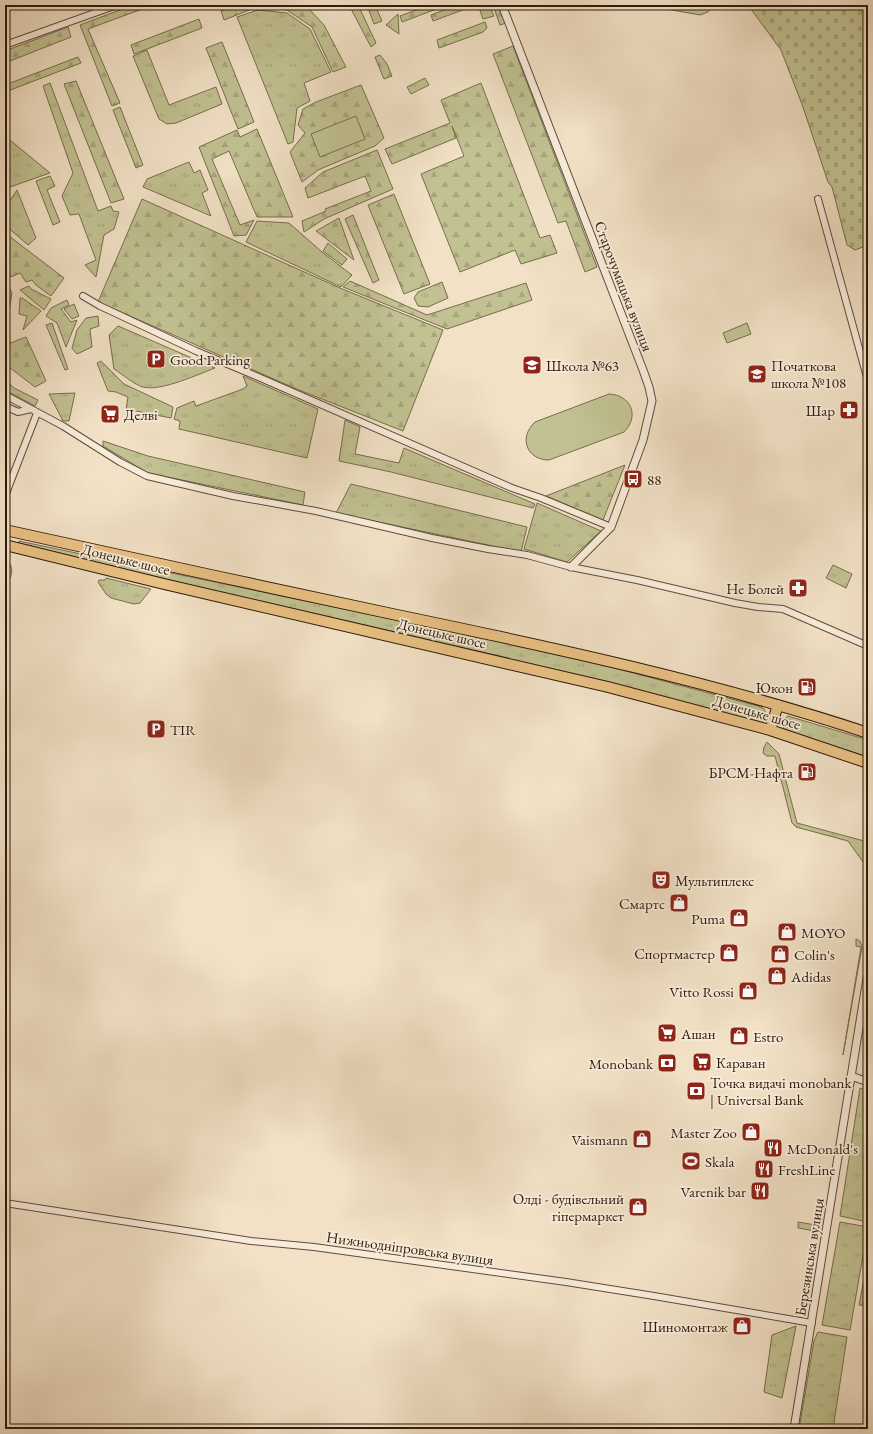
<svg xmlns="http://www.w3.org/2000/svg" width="873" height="1434" viewBox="0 0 873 1434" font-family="'EB Garamond',serif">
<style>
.grass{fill:url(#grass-tufts);stroke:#786d4e}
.forest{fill:url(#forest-firs);stroke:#786d4e}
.cemetery{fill:url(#cemetery-stones);stroke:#786d4e}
.pitch{fill:#c1c191;stroke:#786d4e}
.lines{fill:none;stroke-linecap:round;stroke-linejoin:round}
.minor-casing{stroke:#604b39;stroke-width:8}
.tertiary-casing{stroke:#604b39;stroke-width:9}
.trunk-casing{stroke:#2f190a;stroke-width:12}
.minor{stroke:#f7ecda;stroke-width:6}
.tertiary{stroke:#f7ecda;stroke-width:7}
.trunk{stroke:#e9c083;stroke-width:10}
.labels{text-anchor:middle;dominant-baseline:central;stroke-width:3.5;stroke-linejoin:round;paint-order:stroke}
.street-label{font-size:15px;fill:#2f190a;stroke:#f7ecda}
.poi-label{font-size:15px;fill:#2f190a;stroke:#f7ecda;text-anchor:start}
</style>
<defs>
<pattern id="grass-tufts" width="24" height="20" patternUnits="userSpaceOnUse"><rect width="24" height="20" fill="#c1c191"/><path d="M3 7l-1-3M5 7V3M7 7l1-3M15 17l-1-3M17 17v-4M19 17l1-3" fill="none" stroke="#a6a57c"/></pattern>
<pattern id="forest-firs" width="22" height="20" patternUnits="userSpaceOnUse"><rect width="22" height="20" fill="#c1c191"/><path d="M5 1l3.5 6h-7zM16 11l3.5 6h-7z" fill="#a6a57c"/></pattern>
<pattern id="cemetery-stones" width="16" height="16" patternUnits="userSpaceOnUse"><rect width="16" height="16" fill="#c1c191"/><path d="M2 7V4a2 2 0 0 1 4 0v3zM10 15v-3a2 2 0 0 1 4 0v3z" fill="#a6a57c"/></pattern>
</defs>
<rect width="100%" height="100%" fill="#f2e1c6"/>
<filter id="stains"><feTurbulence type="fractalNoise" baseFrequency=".005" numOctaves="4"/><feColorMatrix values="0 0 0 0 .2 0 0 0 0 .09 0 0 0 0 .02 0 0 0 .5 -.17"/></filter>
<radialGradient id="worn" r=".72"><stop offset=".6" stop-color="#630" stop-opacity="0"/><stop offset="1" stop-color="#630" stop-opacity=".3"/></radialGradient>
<path class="grass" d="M258 10 287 13 310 29 331 72 304 83 310 101 297 108 293 142 288 144 237 17Z
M398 14 399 34 386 25Z
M147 50 169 105 216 87 222 104 176 123 167 124 159 119 133 56Z
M425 78 429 85 411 94 407 87Z
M50 83 98 211 111 206 113 211 119 212 114 229 104 235 96 277 85 265 96 260 79 214 70 215 62 196 73 173 43 86Z
M5 136 50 173 10 187 5 175Z
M189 162 194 173 200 170 208 190 202 193 211 216 143 187 147 179Z
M50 176 55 186 47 190 60 222 53 225 36 181Z
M17 190 36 238 28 245 5 225V208Z
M257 221 289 223 322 252 352 275 341 287 246 242Z
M328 243 347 259 342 265 323 251Z
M5 280 12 293 8 317 5 311Z
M442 282 448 298 428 307 418 306 414 298 418 292Z
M29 286 31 289 51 299 44 310 20 290Z
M20 298H22L41 311 23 330 27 316 19 314Z
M67 300 69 305 61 309 71 322 77 320 66 347 57 323 46 316 51 308Z
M74 304 79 316 72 319 64 309Z
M98 316 99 326 90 329 92 347 77 354 72 348 77 330 86 318Z
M52 323 68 369 65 370 46 325Z
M118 326 215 368C199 374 160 392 143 387 135 385 122 374 114 369L109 335Z
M101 361 124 384 173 407 171 418 126 409 128 397 116 392 108 391 97 363Z
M243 376 318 409 307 458 179 429 180 421 174 419 177 408 194 401 196 406 243 389 247 386Z
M5 380 14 388 38 400 35 406 5 390Z
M75 393 69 421H63L49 394Z
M345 420 360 427 355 454 399 463 404 448 535 504 533 508 391 472 339 461Z
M103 441 148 456 305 492 303 505 148 473 103 446Z
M351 484 527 527 521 552 336 513Z
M537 503 601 531 567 562 524 549Z
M19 541 573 657 758 706 764 709 767 715 764 721 762 723 756 721 19 544Z
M5 559C15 566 13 577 5 585Z
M833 565 852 574 846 588 826 578Z
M106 578 151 589 140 603 134 604 111 598 106 594 98 582 99 580H105Z
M788 716 868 740V757L787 731 783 727 782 721Z
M767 742 779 754 797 823 868 842V859L863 862 848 841 796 827 792 823 775 756H767L763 753 764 747Z
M856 939 860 941 862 947 843 1055 861 947 856 946Z
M860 1088 868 1091V1143L865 1167 868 1169V1222L840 1216Z
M798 1222 816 1225 815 1231 798 1228Z
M840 1222 868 1227 850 1330 822 1325Z
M796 1326 782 1398 764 1392 772 1335Z
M818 1332 847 1337 833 1429H799L814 1341Z"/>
<path class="forest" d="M133 5H153L88 29 120 103 112 106 80 25Z
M237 5H298L309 9 324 25 346 67 333 72 312 27 287 10 257 7 224 20 221 11Z
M349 5H358L376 43 371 47Z
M367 5H375L382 21 374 24Z
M430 5H447L402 22 400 16Z
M457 5H476L433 21 431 15Z
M478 5H489L494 16 483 19Z
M493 5H499L506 23 500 25Z
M199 19 202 28 134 54 131 45Z
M485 22 487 28 483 32 439 48 437 40Z
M68 27 71 37 5 63V51Z
M222 42 254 122 238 129 206 48Z
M513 46 597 267 585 272 566 221 558 223 493 54Z
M380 55 387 64 392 76 384 79 375 57Z
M78 57 81 63 5 92V85Z
M76 81 124 199 111 203 64 84Z
M481 83 540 238 550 235 557 253 521 264 515 250 460 272 421 174 464 156 452 126 456 138 392 164 385 149 450 123 441 100Z
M361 85 384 138 375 146 318 170 302 182 290 152 305 133 298 125 303 109 316 102Z
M120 107 143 165 136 168 113 110Z
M257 129 293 217H257L229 151 212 159 240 225 254 220 246 235 234 236 199 147 237 130 240 137Z
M377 150 393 189 324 219 304 232 302 221 326 211 325 209 371 191 365 176 308 198 305 188 323 172Z
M394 194 430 284 404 294 368 205Z
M142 199 340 288 443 330 403 431 299 390 98 302Z
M353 215 379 280 373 283 345 219Z
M339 218 354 260 316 231Z
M5 233 64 278 51 296 36 285 32 280 26 282 20 273 11 277 5 267Z
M350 281 427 315 526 283 532 300 447 329 343 287Z
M26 337 46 381 35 387 5 364V345Z
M625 465 603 520 546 496Z
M865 1273 868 1274V1306L859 1305Z"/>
<path class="cemetery" d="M748 5H868V245L855 250 847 245 832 187 828 182 803 107 781 50Z"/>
<path class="pitch" d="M644 5H714L708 12 700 15Z
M356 116 365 139 320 157 311 134Z
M747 323 751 334 727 343 723 333Z
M609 394C631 395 640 416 624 432L549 460C527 460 518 438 535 422Z"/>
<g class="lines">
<g class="minor-casing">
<path id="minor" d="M5 45 117 5
M818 199 868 381
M83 296 100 306 196 351 256 376 512 488 541 498 611 527
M5 395 63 426 120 462 147 476 233 496 316 511 432 538 488 549 527 555 571 567 637 580 735 603 758 607 783 609 868 646
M5 406 18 412 31 409
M5 496 37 413
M5 1203 251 1241 314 1247 566 1282 654 1296 812 1323"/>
</g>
<g class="tertiary-casing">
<path id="tertiary" d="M502 5 643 370 649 387 652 401 643 440 611 527 571 567
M851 1076 868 1082
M794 1429 868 972"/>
</g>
<g class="trunk-casing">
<path id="trunk" d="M5 530C136 559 266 587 397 615 556 648 714 682 868 733
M5 545 164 584 608 687 770 730 868 763
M770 730 778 705"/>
</g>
<use href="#minor" class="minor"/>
<use href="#tertiary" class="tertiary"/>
<use href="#trunk" class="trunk"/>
</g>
<defs>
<g id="parking-square" transform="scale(1)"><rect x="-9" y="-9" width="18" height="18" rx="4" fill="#8f2418" stroke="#f7ecda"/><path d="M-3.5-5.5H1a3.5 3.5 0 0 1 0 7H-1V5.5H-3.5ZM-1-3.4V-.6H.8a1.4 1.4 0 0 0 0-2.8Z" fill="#fff"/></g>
<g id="school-square" transform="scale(1)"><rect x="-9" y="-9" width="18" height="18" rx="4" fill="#8f2418" stroke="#f7ecda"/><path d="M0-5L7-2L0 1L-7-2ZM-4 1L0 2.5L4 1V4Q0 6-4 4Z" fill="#fff"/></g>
<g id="pharmacy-square" transform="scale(1)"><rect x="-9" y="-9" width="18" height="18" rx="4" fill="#8f2418" stroke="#f7ecda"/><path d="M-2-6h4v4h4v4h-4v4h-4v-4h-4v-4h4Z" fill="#fff"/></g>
<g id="supermarket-square" transform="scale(1)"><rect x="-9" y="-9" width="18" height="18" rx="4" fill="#8f2418" stroke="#f7ecda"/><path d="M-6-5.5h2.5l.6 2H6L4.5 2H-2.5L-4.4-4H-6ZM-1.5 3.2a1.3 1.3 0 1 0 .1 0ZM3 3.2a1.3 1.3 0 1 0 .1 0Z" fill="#fff"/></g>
<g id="bus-square" transform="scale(1)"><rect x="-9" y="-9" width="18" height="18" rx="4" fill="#8f2418" stroke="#f7ecda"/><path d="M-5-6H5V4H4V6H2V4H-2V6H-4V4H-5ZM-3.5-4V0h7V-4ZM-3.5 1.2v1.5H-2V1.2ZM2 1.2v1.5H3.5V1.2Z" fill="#fff"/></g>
<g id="fuel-square" transform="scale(1)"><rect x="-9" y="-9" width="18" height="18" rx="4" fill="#8f2418" stroke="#f7ecda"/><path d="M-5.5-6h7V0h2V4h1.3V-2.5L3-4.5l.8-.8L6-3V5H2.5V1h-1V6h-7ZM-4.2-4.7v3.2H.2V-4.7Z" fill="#fff"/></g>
<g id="theatre-square" transform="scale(1)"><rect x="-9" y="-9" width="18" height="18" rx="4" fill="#8f2418" stroke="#f7ecda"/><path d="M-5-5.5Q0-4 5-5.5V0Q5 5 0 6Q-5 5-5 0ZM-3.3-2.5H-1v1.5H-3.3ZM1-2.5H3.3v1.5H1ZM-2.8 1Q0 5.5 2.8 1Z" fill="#fff"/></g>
<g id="shop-square" transform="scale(1)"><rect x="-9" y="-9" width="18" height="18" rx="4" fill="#8f2418" stroke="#f7ecda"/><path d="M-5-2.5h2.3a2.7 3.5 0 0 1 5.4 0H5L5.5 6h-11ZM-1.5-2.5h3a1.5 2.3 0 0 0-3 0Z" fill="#fff"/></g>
<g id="bank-square" transform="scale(1)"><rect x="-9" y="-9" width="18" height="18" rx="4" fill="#8f2418" stroke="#f7ecda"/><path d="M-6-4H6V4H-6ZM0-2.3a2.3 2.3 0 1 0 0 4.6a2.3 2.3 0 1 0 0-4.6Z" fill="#fff"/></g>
<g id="restaurant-square" transform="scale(1)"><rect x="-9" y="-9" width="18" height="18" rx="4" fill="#8f2418" stroke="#f7ecda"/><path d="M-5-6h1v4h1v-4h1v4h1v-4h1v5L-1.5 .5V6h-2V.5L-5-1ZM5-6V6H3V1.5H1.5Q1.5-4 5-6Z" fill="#fff"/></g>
<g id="stadium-square" transform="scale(1)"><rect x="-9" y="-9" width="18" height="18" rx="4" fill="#8f2418" stroke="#f7ecda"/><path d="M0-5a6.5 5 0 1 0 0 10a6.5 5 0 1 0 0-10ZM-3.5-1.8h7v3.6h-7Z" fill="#fff"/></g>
</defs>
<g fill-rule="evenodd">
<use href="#parking-square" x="156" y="359"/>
<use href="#school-square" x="532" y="365"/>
<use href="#school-square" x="757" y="374"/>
<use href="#pharmacy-square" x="849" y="410"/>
<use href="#supermarket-square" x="110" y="414"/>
<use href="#bus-square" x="633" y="479"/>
<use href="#pharmacy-square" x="798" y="588"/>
<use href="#fuel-square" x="807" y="687"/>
<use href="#parking-square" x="156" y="729"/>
<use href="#fuel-square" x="807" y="772"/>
<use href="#theatre-square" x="661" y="880"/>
<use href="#shop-square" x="679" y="903"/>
<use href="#shop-square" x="739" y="918"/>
<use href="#shop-square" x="787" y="932"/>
<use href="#shop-square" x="729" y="953"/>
<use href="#shop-square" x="780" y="954"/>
<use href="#shop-square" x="777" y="976"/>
<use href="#shop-square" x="748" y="991"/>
<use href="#supermarket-square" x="667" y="1033"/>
<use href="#shop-square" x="739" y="1036"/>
<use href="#supermarket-square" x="702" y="1062"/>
<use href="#bank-square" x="667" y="1063"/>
<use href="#bank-square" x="696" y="1091"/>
<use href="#shop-square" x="751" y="1132"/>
<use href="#shop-square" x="642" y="1139"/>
<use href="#restaurant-square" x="773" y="1148"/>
<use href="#stadium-square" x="691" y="1161"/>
<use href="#restaurant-square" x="764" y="1169"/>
<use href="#restaurant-square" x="760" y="1191"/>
<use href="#shop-square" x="638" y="1207"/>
<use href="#shop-square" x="742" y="1326"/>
</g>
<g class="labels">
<g class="street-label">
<text transform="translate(624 286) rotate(69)">Старочумацька вулиця</text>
<text transform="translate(126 559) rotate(14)">Донецьке шосе</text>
<text transform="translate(442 633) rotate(13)">Донецьке шосе</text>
<text transform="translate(757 712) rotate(16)">Донецьке шосе</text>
<text transform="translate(410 1248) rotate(8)">Нижньодніпровська вулиця</text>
<text transform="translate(809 1257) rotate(-81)">Березинська вулиця</text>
</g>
<g class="poi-label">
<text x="170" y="359">Good Parking</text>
<text x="546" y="365">Школа №63</text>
<text x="771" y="365">Початкова<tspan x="771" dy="17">школа №108</tspan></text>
<text x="835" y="410" text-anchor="end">Шар</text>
<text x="124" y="414">Делві</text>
<text x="647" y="479">88</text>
<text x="784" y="588" text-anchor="end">Не Болей</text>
<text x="793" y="687" text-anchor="end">Юкон</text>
<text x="170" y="729">TIR</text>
<text x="793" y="772" text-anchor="end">БРСМ-Нафта</text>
<text x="675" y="880">Мультиплекс</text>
<text x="665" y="903" text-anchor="end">Смартс</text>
<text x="725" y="918" text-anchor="end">Puma</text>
<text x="801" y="932">MOYO</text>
<text x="715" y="953" text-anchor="end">Спортмастер</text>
<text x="794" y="954">Colin's</text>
<text x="791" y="976">Adidas</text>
<text x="734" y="991" text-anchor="end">Vitto Rossi</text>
<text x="681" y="1033">Ашан</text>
<text x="753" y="1036">Estro</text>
<text x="716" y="1062">Караван</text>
<text x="653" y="1063" text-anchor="end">Monobank</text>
<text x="710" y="1082">Точка видачі monobank<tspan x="710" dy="17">| Universal Bank</tspan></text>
<text x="737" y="1132" text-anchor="end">Master Zoo</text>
<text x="628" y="1139" text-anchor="end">Vaismann</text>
<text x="787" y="1148">McDonald's</text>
<text x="705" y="1161">Skala</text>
<text x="778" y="1169">FreshLine</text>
<text x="746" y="1191" text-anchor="end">Varenik bar</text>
<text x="624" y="1198" text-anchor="end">Олді - будівельний<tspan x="624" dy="17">гіпермаркет</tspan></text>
<text x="728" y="1326" text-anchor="end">Шиномонтаж</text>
</g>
</g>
<rect width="873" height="1434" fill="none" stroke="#f2e1c6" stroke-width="20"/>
<rect x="6" y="6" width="861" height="1422" fill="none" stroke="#2f190a" stroke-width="2"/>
<rect x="10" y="10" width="853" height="1414" fill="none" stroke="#2f190a"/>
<rect width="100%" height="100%" filter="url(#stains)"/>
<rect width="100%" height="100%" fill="url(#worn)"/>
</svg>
